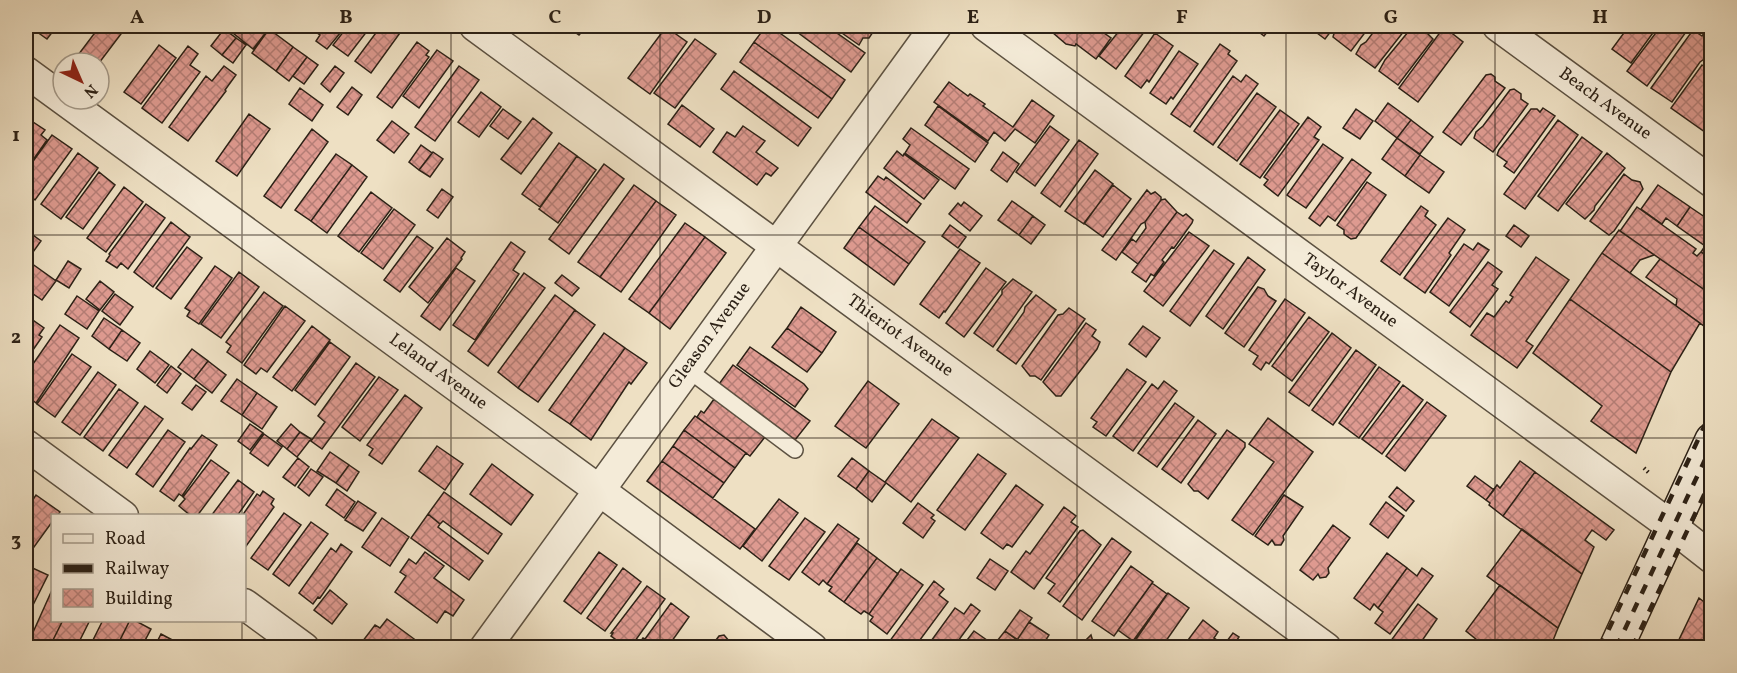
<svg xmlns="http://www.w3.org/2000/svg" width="1737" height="673" viewBox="0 0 1737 673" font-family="Vollkorn,serif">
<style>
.building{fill:url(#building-cross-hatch);stroke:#2c2116;stroke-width:1.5}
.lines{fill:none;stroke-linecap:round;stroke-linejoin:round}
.service-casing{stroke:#5c5141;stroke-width:18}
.minor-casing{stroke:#5c5141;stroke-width:33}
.secondary-casing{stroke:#2c2116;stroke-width:36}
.path{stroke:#2c2116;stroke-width:4;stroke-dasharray:1.5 3;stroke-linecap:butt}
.service{stroke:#f4ebd8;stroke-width:15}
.minor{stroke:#f4ebd8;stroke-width:30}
.secondary{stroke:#f4ebd8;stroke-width:33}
.rail{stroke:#2c2116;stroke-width:4.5;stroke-dasharray:10 10;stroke-linecap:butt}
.grid{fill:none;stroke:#2c2116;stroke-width:1.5;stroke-opacity:0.55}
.labels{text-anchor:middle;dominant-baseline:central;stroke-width:6;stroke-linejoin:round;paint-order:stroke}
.street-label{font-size:18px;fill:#2c2116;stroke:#f4ebd8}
.neatline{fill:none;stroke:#2c2116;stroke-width:2}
.grid-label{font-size:20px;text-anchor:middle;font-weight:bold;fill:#2c2116}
</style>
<defs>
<pattern id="building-cross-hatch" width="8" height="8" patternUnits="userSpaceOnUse" patternTransform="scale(1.5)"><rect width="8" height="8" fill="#de9a90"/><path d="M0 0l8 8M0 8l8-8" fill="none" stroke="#b47d75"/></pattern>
</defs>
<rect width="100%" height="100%" fill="#eee0c3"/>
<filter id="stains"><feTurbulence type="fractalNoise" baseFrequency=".00333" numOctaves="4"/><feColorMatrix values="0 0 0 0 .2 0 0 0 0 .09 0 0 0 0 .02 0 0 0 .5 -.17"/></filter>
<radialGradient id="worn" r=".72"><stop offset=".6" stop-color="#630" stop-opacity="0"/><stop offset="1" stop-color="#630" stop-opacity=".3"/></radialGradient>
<path class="building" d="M31 26H57L47 39 30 27Z
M100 26H127L99 63H81L75 59Z
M238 26H260L267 31 253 49 233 33Z
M314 26H346L327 49 316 41 320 35 311 29Z
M348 26H371L348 56 333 45Z
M381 26H405L371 73 355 61Z
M566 26H587L579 35Z
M766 26H770L845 80 832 99 754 42Z
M789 26H827L865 53 851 72Z
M832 26H870L873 32 869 38H863L859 45Z
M1045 26H1094L1111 38 1096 59 1076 44 1075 46 1066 44Z
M1123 26H1146L1148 27 1116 69 1099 56Z
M1251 26H1272L1264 36Z
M1310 26H1335L1325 39 1309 27Z
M1341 26H1370L1351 51 1333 37 1335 30Z
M1378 26H1408L1375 68 1356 54 1361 45 1366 42Z
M1413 26H1420L1433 39 1398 85 1379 71 1385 60Z
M1629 26H1658L1631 63 1612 49Z
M1661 26H1677L1686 32 1647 86 1627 71Z
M666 27 687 42 650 94 628 78Z
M1444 27 1463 42 1418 102 1399 88Z
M1708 28 1712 30V46L1707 57 1700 62 1672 102 1651 88 1693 30 1702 36Z
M224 29 236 38 222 55 211 46Z
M269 29 293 47 276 71 252 53Z
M1155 33 1173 46 1149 82 1147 80 1141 88 1125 76Z
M236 38 246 45 233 63 222 55Z
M695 39 716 54 675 108 654 93Z
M417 42 429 51 426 55 429 57 392 108 377 97Z
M754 42 832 99 818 118 740 62Z
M1220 44 1230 51 1228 54 1237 61 1190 127 1171 114Z
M159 45 176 58 141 104 124 92Z
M188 46 198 54 190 65 200 72 162 123 142 108Z
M293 47 307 57 289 81 276 71Z
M437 50 453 61 419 108 403 96Z
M1179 51 1198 64 1173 99 1171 97 1166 104 1150 93Z
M307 57 318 65 304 84 293 76Z
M1702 65 1712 72V137L1671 108Z
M224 66 236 75 225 90 226 91 188 141 169 127 206 76 212 81Z
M335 66 344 73 330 92 321 84Z
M459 66 479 80 435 141 415 127Z
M734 71 811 128 798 146 721 89Z
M1491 74 1495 77V81L1505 88 1461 145 1443 132 1486 75Z
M1246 75 1258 84 1213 145 1194 131 1233 76 1241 82Z
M949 82 968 96 970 94 985 104 983 106 1013 127 1032 100 1054 116 1035 143 1015 129 1005 141 994 132 988 141 934 102Z
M352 87 362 95 348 115 337 107Z
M300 88 323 105 312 121 289 104Z
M1514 89 1521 94V99L1528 104 1493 152 1474 138 1476 132 1483 126 1510 90Z
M481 92 501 107 479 137 458 122Z
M1257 93 1276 107 1237 161 1218 147Z
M1388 103 1411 120 1397 138 1375 121Z
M682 105 714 129 700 147 668 124Z
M938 106 988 143 975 162 925 125Z
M1543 108 1555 116 1514 173 1504 166 1507 162 1497 155 1499 150 1531 109H1537L1540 112Z
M503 109 521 122 508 139 490 126Z
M1356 109 1373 121 1360 139 1343 128Z
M1280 110 1299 124 1260 178 1240 164Z
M249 114 270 129 237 176 216 161Z
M1308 117 1321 127 1314 137 1319 140 1278 196 1264 185 1268 180 1264 177Z
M533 118 552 133 521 174 501 159Z
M30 120 45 130 41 135 47 140 26 170V126Z
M1411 120 1433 137 1420 154 1397 138Z
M1558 120 1578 135 1525 209 1504 194Z
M392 121 409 134 394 153 377 140Z
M743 126 765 141 756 152 778 168 771 176 766 173 757 185 713 152 727 132 735 137Z
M1050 126 1069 140 1035 186 1016 172Z
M911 128 969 169 955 189 905 153 910 145 903 139Z
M312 129 328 142 281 208 264 196Z
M52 135 72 149 35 200 26 192V171Z
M1582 137 1602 152 1558 211 1538 196Z
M1397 138 1420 155 1405 176 1382 159Z
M1079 140 1098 154 1060 207 1041 193Z
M559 143 577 156 540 207 522 194Z
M1323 144 1343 158 1306 208 1287 195Z
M421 145 432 153 419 170 409 162Z
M897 151 903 156 904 154 939 180 924 199 884 168Z
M433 152 443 159 430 177 419 170Z
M1003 152 1019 164 1007 182 991 170Z
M78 153 98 168 61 219 41 204Z
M1607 153 1625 168 1595 206 1594 210 1585 219 1566 204Z
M336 154 352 165 311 221 295 210Z
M1420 155 1444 172 1429 193 1405 176Z
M577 156 596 170 558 223 539 209Z
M1352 159 1371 173 1335 221 1328 216 1320 226 1309 218Z
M604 164 624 179 569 254 549 239Z
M352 165 367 177 327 233 311 221Z
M1095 170 1113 184 1084 224 1065 211Z
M99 172 115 185 83 229 66 217Z
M1624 174 1632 180 1640 182 1643 189 1614 231 1609 235 1590 221Z
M878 176 884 180 886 177 921 204 907 223 866 192Z
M1367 182 1386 195 1356 238 1351 239 1344 234V230L1337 225Z
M634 185 656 201 600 277 578 262Z
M1113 185 1131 199 1103 237 1084 223Z
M1658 185 1690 207 1677 226 1666 218 1662 224 1641 209Z
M124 187 143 202 106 252 87 238Z
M442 189 453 197 438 218 427 210Z
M1147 190 1151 194 1155 192 1161 197V200L1145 222 1141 224 1116 260 1102 250Z
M371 192 392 208 359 252 338 236Z
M1165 199 1177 212 1138 264 1122 252 1132 239 1136 242 1146 228 1145 222 1161 200Z
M656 201 676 215 621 292 600 277Z
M1012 201 1033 216 1019 235 998 220Z
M964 202 982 216 970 231 949 214 958 203 961 206Z
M146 204 165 218 128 269 121 263 117 268 106 261 110 255 109 254Z
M875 206 925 242 909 264 859 227Z
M1421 206 1428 211 1425 216 1436 225 1400 275 1381 261Z
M1637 207 1696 249 1693 253 1697 256 1701 252 1712 259V295L1620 231Z
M1690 207 1712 222V259L1701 252 1705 246 1677 226Z
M394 209 415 225 383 269 361 253Z
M1177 212 1183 216 1186 214 1193 220 1192 223 1174 248 1172 247 1162 260 1164 262 1154 276 1151 274 1146 282 1132 272Z
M1033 216 1045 225 1031 244 1019 235Z
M1448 218 1465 230 1449 253 1451 255 1425 293 1404 278Z
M171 222 190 237 153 287 134 272Z
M685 223 705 237 649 313 629 299Z
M950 225 966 237 958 248 942 236Z
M1514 225 1529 236 1521 247 1506 236Z
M859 227 909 264 894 285 844 248Z
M26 230 41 241 28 259 26 257Z
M1619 230 1654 255 1640 260 1630 273 1602 253Z
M1189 232 1209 246 1163 306 1144 291Z
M417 236 433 248 400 292 384 280Z
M705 237 726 253 670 329 649 313Z
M447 238 465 252 461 258 462 259 428 303 409 287Z
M511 242 525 252 513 270 519 274 475 340 453 325Z
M1478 243 1489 250 1449 306 1430 292 1464 244 1473 250Z
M187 247 202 258 171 299 156 288Z
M960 249 980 263 945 312 944 311 939 318 920 304Z
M1214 250 1234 264 1190 326 1170 311Z
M1602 253 1700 323 1671 372 1570 299Z
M1248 257 1265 270 1223 329 1206 316Z
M1536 257 1569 280 1526 341 1533 346 1517 368 1471 335 1487 313 1494 317 1506 301 1509 303 1513 297 1510 295Z
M1660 259 1712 295V308L1704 326 1676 306 1677 299 1646 277Z
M68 261 81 269 69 288 56 280Z
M1488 262 1502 272 1492 285 1498 289 1470 327 1450 312Z
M31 263 56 281 42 300 26 289V270Z
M215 266 232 278 199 324 187 316 190 311 185 308Z
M456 268 475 281 440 330 421 316Z
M986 268 1006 282 964 337 946 323Z
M239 272 259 287 221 338 201 324Z
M524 273 545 288 488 366 468 351Z
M562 275 579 288 572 296 555 283Z
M1013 279 1032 292 993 347 974 333 1002 294V290Z
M100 281 114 292 100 310 86 299Z
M1258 287 1264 289 1268 296 1276 301 1244 347 1225 333Z
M264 292 283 306 242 363 227 352 231 346 226 342Z
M115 294 133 307 120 325 102 311Z
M555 295 575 310 518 388 498 372Z
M1036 295 1056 310 1016 364 997 350 1024 312 1025 307Z
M77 296 99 311 87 329 65 314Z
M1285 299 1305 313 1269 364 1266 362 1261 370 1253 364 1258 356 1249 350Z
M1570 299 1671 372 1636 453 1591 421 1602 406 1533 353Z
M285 306 305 321 267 372 261 368 256 374 244 365Z
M801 307 836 332 822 353 787 328Z
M1069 308 1085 319 1041 380 1035 376H1030L1022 366 1058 315 1063 314Z
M575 310 595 325 538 402 518 388Z
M1309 317 1329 332 1292 381 1272 366Z
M30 318 44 328 39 335 42 337 26 360V324Z
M104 318 122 330 109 349 92 336Z
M1086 323 1096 330 1092 336 1100 342 1097 349 1061 396H1056L1043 382Z
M60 325 79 338 36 403 26 395V374Z
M312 326 330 340 292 391 273 377Z
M1143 326 1160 338 1146 357 1129 344Z
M787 328 822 353 807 372 772 347Z
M122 330 140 343 127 361 109 349Z
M604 333 625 348 570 424 549 410Z
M1332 333 1351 348 1309 406 1289 392Z
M330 342 350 357 315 405 295 390Z
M750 347 804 384 808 389 795 407 737 365Z
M625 348 647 363 631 384 629 382 591 440 570 424Z
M192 349 208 361 194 379 178 367Z
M1356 350 1376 365 1333 425 1312 410Z
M150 351 169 365 155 383 137 369Z
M72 354 91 367 55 417 37 404Z
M208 361 226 375 212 393 194 379Z
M356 363 375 377 322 449 311 441 325 422 318 416Z
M733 365 810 421 795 440 719 384Z
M171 366 181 374 167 393 157 385Z
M1379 367 1400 382 1359 438 1339 423Z
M1127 369 1146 382 1106 436 1093 427 1097 422 1091 418Z
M98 372 116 385 80 435 62 422Z
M379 377 398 390 360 441 342 427Z
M237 379 257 393 242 415 221 401Z
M868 381 899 404 866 448 835 426Z
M1164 381 1177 391 1133 451 1113 436 1152 384 1158 389Z
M196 385 206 392 192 410 182 403Z
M1403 385 1423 400 1382 454 1362 439Z
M119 389 138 403 103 451 84 437Z
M257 393 277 407 262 429 242 415Z
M405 395 422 408 382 464 369 455 373 449 367 445Z
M714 399 765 437 750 456 697 417 701 411 704 413Z
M1427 402 1446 416 1405 471 1386 456Z
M1175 403 1194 417 1157 467 1138 453Z
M145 406 163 419 127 468 109 455Z
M695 416 746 453 735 468 684 430Z
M1268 418 1313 452 1253 535 1232 520 1274 462 1249 444Z
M932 419 959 438 911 502 885 482Z
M1198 420 1216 434 1181 483 1162 469Z
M250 424 263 433 250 450 238 441Z
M291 424 300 432 287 449 277 441Z
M168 430 185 442 153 487 136 474Z
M684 430 735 468 724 483 673 446Z
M1227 430 1245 443V447L1208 499 1198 491H1194L1188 484Z
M300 432 311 439 297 457 287 449Z
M264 434 282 447 268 466 250 453Z
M202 435 217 445 182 496 179 494 174 501 160 491 190 448 191 449Z
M437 446 463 464 445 490 419 471Z
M673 446 724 483 713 498 662 461Z
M330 452 349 465 336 483 317 471Z
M978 454 1006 474 965 530 937 510Z
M298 458 309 467 295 486 283 477Z
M852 458 869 471 856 489 838 476Z
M211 460 229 473 197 516H191L179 506 185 499 183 497Z
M662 461 755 529 740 549 647 481Z
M1520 461 1535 472 1503 516 1489 505 1490 503 1486 500 1497 485 1500 488Z
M492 464 533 495 511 525 470 494Z
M349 465 359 472 347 491 336 483Z
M311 469 323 477 309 496 298 487Z
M869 471 886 483 872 502 856 489Z
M1535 472 1614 530 1606 540 1592 530 1585 540 1594 547 1582 574 1503 516Z
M1475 476 1494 490 1486 500 1467 486Z
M238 480 254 492 237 516H211Z
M1016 485 1043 505 1012 547 1007 544 1003 549 981 533Z
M1397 487 1414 501 1406 511 1389 497Z
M337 489 355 502 344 518 326 505Z
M263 491 274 499 271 504 274 507 244 549V516H242L257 494 260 496Z
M444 492 502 534 488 554 443 521 440 524 428 514Z
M36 495 60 512 57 516H52V522L34 547 26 541V497L29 500 27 502 30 504Z
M1284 495 1303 507 1283 536 1284 540 1281 545H1275L1272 540 1268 545 1255 536Z
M779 499 798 513 762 561 743 546Z
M358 501 376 513 363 531 345 520Z
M1386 502 1404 516 1388 538 1370 524Z
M918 503 934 515 931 518 935 521 923 538 903 523Z
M1064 507 1076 516 1071 522 1078 527 1034 589 1011 572 1026 551 1030 554Z
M284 513 301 525 268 570 251 558Z
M428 514 440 524 438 527 483 561 469 580 411 538Z
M382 518 409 537 390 566 362 547Z
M805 518 825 532 789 580 769 566Z
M311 522 328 534 289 586 273 574Z
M838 524 859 539 827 584 823 580 819 585 802 572Z
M1333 525 1350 538 1328 568 1329 573 1326 577 1320 578 1318 574 1313 580 1300 570Z
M1522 529 1582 574 1558 628 1487 576Z
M1083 530 1101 545 1060 602 1048 593 1055 584 1046 578 1080 531Z
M1112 538 1131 552 1082 620 1063 606Z
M857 543 877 558 844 602 829 591 832 587 827 584Z
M341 544 352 552 320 598 318 597 313 604 299 593 331 548 336 552Z
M425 552 444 566 434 578 464 600 453 616 445 611 437 623 395 592 406 576 400 572 409 559 416 564Z
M599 552 617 565 581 614 564 601Z
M1387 553 1407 568 1378 608 1374 604 1370 610 1354 598Z
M877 558 898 574 869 614 864 611 861 614 844 602Z
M990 559 1008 571 995 590 977 578Z
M26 565 48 575 26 619Z
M1131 566 1153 582 1114 636 1092 621Z
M623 568 641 582 605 631 587 618Z
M1407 568 1417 576 1422 568 1433 576 1390 634 1375 623 1383 612 1378 608Z
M901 569 923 585 887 634 870 621 873 617 869 614Z
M934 581 944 589 939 595 948 602 914 648H906L903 645 902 648H897L889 642Z
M1152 583 1167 594 1133 641 1118 630Z
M1500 585 1558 628 1550 648H1487L1466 631Z
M647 586 665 599 630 648H627L611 636 613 633H611Z
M52 590V620H63L49 648H26Z
M330 590 347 604 332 624 314 610Z
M1168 593 1189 608 1161 648H1130Z
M1699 598 1712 608V648H1675Z
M671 603 689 617 667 648H636L643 638 645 639Z
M971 604 980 611 953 648H926L955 608 964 614Z
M1418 604 1437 619 1417 648H1388L1387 646Z
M1020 610 1032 618 1017 640 1005 631Z
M387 619 425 647 424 648H370L362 642 375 625 380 628Z
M63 620H90L76 648H49Z
M103 620H130L116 648H89Z
M130 620H134L151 629 141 648H116Z
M1203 620 1218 632 1214 638 1220 642 1215 648H1182Z
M1029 622 1049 635 1041 648H1029L1017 640Z
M974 631 991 643 988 648H961Z
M1005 631 1021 642 1018 648 993 646Z
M1233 633 1239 637 1235 643 1241 648H1215L1220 642 1224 645Z
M161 634 182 645 180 648H154Z
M724 635 735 648H710L719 636Z
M1091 635 1094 645 1084 642Z
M1428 640 1438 648H1423Z"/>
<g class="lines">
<g class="service-casing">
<path id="service" d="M687 369 795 450"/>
</g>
<g class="minor-casing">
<path id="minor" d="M475 26 1326 648
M986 26 1671 526 1712 558
M1498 26 1712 182
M26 72 63 99
M63 99 599 490 812 648
M26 445 123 516
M244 604 304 648
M485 648 936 26"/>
</g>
<g class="secondary-casing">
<path id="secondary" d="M1616 648 1712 440"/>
</g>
<path class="path" d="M1644 468 1649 473"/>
<use href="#service" class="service"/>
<use href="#minor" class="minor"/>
<use href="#secondary" class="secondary"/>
<path class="rail" d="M1600 648 1712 410
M1616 648 1712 445
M1632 648 1712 478"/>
</g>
<path class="grid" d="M242 26V516M451 26V648M660 26V648M868 26V648M1077 26V648M1286 26V648M1495 26V648M26 235H1712M26 438H1712M242 620V648"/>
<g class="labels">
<g class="street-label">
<text transform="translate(1605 104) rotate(36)">Beach Avenue</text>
<text transform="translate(1350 291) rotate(36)">Taylor Avenue</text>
<text transform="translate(710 336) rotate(-54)">Gleason Avenue</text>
<text transform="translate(900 336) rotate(36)">Thieriot Avenue</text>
<text transform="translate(438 372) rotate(36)">Leland Avenue</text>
</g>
</g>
<rect width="1737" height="673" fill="none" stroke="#eee0c3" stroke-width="66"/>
<rect x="51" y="514" width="195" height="108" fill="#f4ebd8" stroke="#a49a8a" stroke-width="1.5"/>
<rect x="63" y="534" width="30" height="9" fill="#f4ebd8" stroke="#a49a8a" stroke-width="1.5"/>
<text x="105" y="544" font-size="18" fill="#2c2116">Road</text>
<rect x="63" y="564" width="30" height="9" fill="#2c2116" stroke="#a49a8a" stroke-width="1.5"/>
<text x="105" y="574" font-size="18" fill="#2c2116">Railway</text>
<rect x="63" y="589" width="30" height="18" fill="url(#building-cross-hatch)" stroke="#a49a8a" stroke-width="1.5"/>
<text x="105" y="604" font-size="18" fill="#2c2116">Building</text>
<g transform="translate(81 81) rotate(136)"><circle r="28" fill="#f4ebd8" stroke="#a49a8a" stroke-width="1.5"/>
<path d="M0-4.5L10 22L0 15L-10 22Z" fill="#8f2418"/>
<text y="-9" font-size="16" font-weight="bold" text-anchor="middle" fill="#2c2116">N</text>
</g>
<rect x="33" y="33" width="1671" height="607" class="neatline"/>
<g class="grid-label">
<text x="137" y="23">A</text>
<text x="346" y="23">B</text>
<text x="555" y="23">C</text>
<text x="764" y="23">D</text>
<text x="973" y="23">E</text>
<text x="1182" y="23">F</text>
<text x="1391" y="23">G</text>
<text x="1600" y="23">H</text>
<text x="16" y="141">1</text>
<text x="16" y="343">2</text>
<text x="16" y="546">3</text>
</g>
<rect width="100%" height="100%" filter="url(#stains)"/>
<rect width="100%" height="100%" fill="url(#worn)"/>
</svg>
